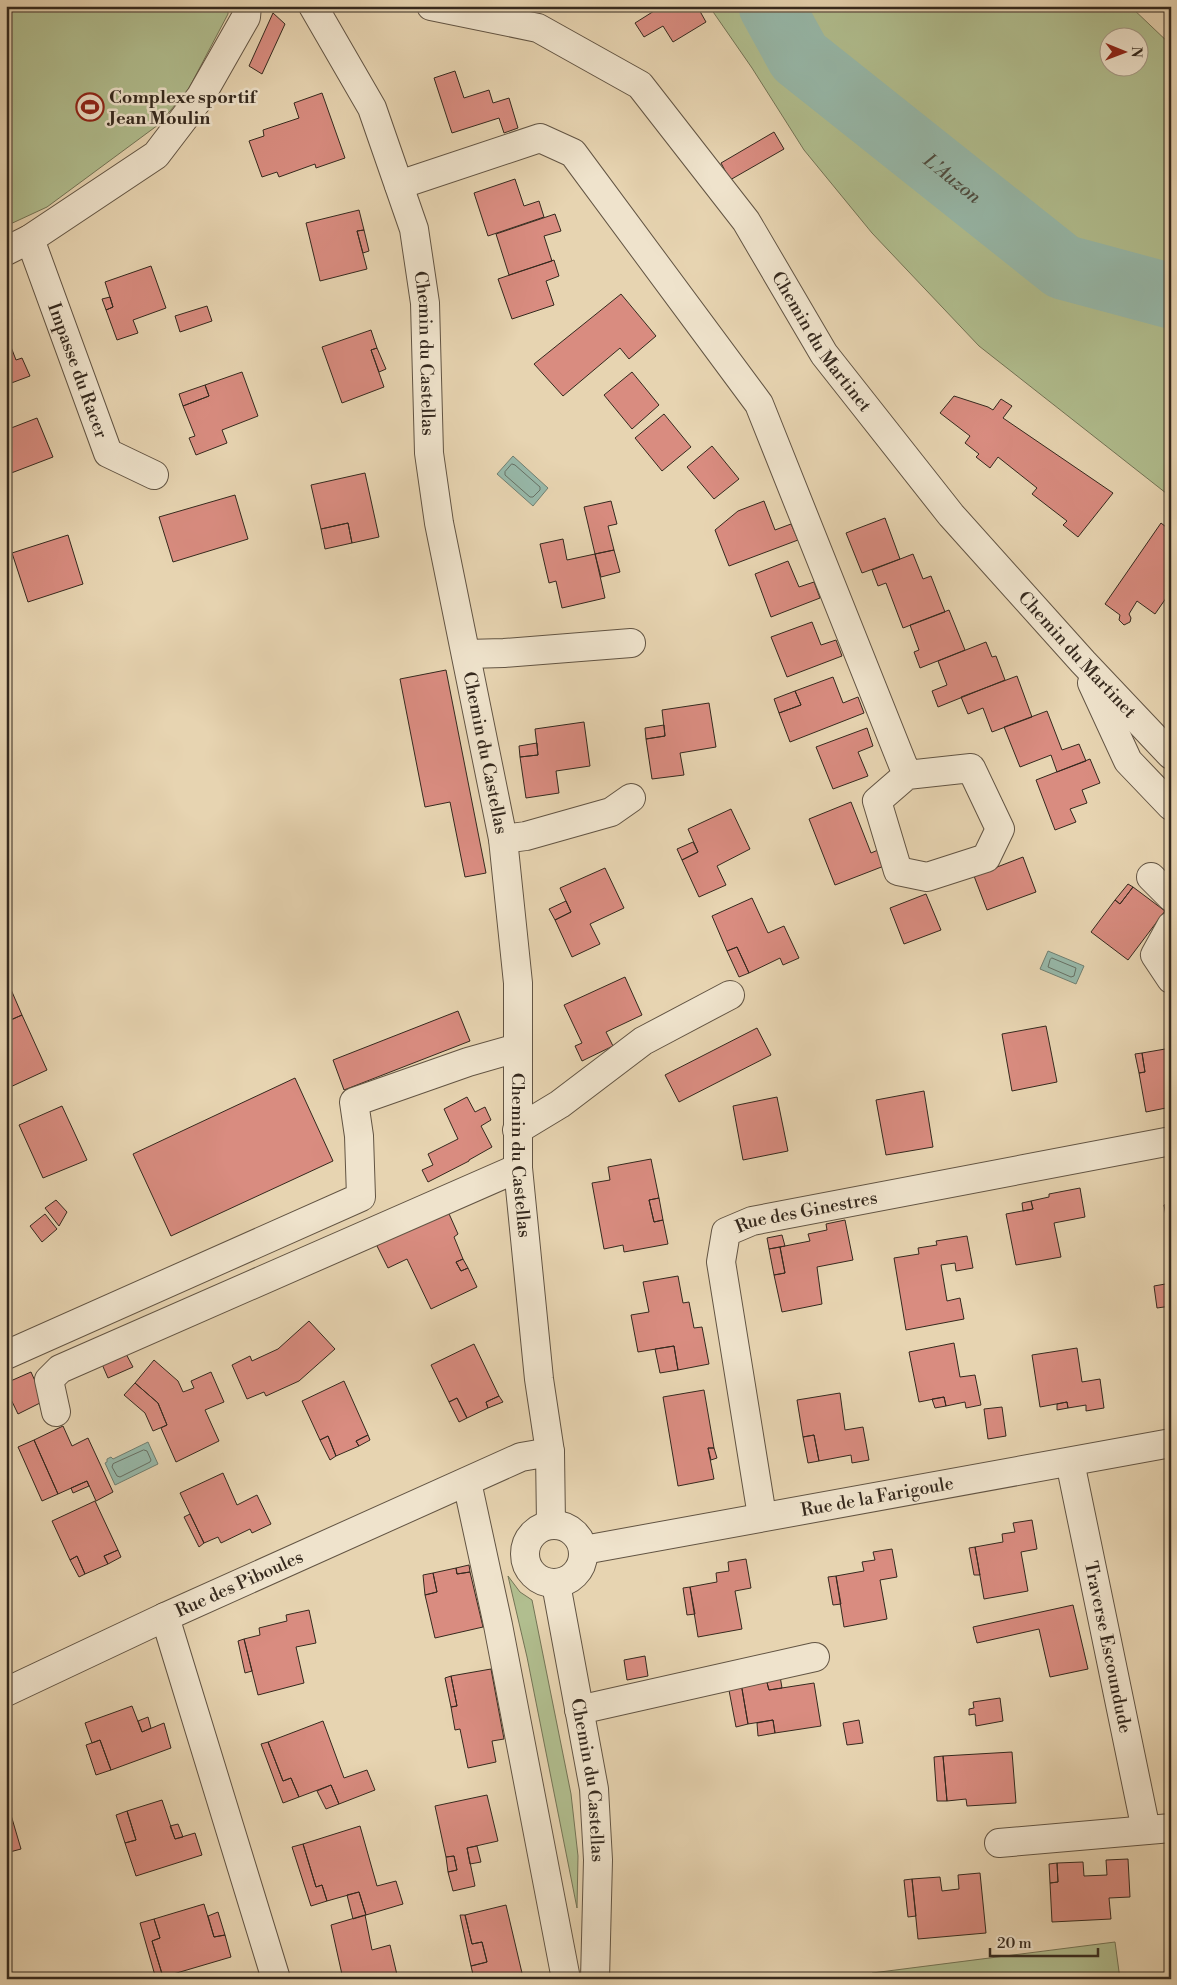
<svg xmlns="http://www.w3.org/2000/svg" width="1177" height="1985" viewBox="0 0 1177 1985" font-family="'Libre Bodoni',serif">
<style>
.green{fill:#b1be8f;stroke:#737456;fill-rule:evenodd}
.water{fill:#97b8a9;stroke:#707f71}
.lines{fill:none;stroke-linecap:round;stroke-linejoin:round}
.shore{stroke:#667064;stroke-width:1}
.river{stroke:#97b8a9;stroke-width:65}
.building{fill:#d98c80;stroke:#35291e}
.minor-casing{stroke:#625443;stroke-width:30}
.minor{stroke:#efe3cc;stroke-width:28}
.labels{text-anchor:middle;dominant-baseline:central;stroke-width:5;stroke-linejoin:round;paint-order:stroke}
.poi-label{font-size:18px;font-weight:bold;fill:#35291e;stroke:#efe3cc;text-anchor:start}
.street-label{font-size:18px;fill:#35291e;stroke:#efe3cc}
.water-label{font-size:19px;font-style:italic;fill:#4e4d41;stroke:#efe3cc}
</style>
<rect width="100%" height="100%" fill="#e7d4b1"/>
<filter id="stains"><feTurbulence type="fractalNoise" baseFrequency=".004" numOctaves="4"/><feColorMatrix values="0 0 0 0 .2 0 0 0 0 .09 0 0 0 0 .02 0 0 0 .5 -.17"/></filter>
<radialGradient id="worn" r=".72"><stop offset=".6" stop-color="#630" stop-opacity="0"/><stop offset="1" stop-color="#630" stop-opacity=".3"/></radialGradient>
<path class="green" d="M6 6H228V14L188 90 158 125 47 207 6 226Z
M709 6H1130L1171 45V497L979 346 872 233 804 150 752 68ZM1110 38H1140V68H1110Z
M508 1576 520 1592 532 1600 571 1794 578 1856 577 1908 527 1657Z
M1115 1942 1120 1979H872V1973Z"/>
<path class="water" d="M513 456 548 488 533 506 497 474Z
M1048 951 1084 966 1076 984 1040 969Z
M148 1442 158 1464 115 1485 105 1463 107 1462V1459L111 1457 113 1459Z"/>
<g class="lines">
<path class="shore" d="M512 464 515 465 540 487V490L533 497H530L505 475V472Z
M1052 958 1076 968 1074 976 1071 977 1048 967 1050 960Z
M144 1450 147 1451 151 1460 150 1462 120 1477 117 1476 112 1467 113 1464Z"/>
<path class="river" id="s1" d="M771 6 799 57 1063 267 1171 296"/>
</g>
<path class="building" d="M662 6H697L706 22 673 42 663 26 644 37 635 23Z
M273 13 285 24 262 74 249 66Z
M455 71 464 98 489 90 493 103 509 98 518 128 504 133 499 118 452 133 434 78Z
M322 93 345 158 316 168 315 164 279 177 277 172 262 177 249 141 264 136 263 130 299 118 294 103Z
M774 132 784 149 730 180 721 163Z
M515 179 524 206 539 201 544 217 488 236 474 193Z
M359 210 364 230 357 231 367 269 320 281 306 223Z
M555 214 561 231 544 236 552 261 509 275 496 234Z
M364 230 369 251 363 253 357 231Z
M554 260 559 276 546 281 554 305 512 319 498 279Z
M151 266 166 308 133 320 138 333 117 340 106 310 113 307 105 282Z
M621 294 656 336 629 359 620 348 563 396 534 364Z
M110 297 113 307 106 310 102 299Z
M207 306 212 321 180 332 175 316Z
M371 330 377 348 371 350 384 387 342 403 322 347Z
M6 334 16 360 22 358 30 376 6 385Z
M377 348 386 369 379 372 371 350Z
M242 372 258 416 222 430 227 443 196 455 189 438 195 436 183 406 209 396 205 385Z
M632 372 659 405 632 429 604 395Z
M205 385 209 396 183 406 179 394Z
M954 396 988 407 993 410 1001 399 1012 406 1003 418 1113 493 1078 537 1063 525 1067 521 1032 494 1037 488 998 457 990 468 976 457 979 454 965 443 970 436 940 413Z
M664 414 691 447 662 471 635 438Z
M37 418 53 457 6 475V430Z
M712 446 739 479 714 499 687 467Z
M365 473 379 537 352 543 348 523 321 529 311 485Z
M235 495 248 539 173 562 159 517Z
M611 501 617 524 608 526 614 550 595 554 584 507Z
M764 501 775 530 791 524 798 540 729 566 715 530 738 511Z
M885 518 900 559 862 573 846 533Z
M348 523 352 543 325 549 321 529Z
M1161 523 1171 531V591L1155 614 1137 601 1129 614 1131 618 1130 622 1124 625 1119 620 1120 615 1105 604Z
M68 535 83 584 28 602 12 553Z
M563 539 567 560 595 554 605 598 562 608 556 581 549 583 540 544Z
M614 550 620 572 601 577 595 554Z
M913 554 923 579 931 576 945 612 903 628 886 583 878 586 872 570Z
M788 561 799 587 814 582 820 598 771 617 755 574Z
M949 610 965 650 920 668 914 652 919 650 910 625Z
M812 622 821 645 836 640 842 656 787 677 771 637Z
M986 642 992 657 996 656 1005 680 938 707 932 691 947 685 938 661Z
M446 670 486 873 465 877 450 802 425 807 400 679Z
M1017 676 1032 717 992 732 983 708 968 714 961 697Z
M833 677 843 703 858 697 864 713 790 742 779 713 801 705 795 691Z
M795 691 801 705 779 713 774 699Z
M709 703 716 747 680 753 684 775 652 779 646 739 665 736 662 710Z
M1047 711 1062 750 1079 744 1086 761 1057 772 1051 755 1020 767 1004 727Z
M584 722 590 766 556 771 559 793 526 798 520 757 538 755 535 729Z
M664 725 665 736 646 739 645 728Z
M867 728 873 746 858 752 868 776 833 789 816 747Z
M537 743 538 755 520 757 519 746Z
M1090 759 1100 783 1082 790 1087 803 1070 809 1076 822 1055 830 1036 780Z
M851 802 871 853 878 850 884 866 835 885 809 819Z
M731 809 750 849 717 866 726 885 699 897 682 860 698 852 688 829Z
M693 842 698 852 682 860 677 849Z
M1023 857 1036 892 987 910 974 876Z
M605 868 624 908 590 924 600 944 572 957 555 920 571 912 560 888Z
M1128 884 1133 887 1120 904 1115 900Z
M1133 887 1165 911 1128 960 1091 932 1115 900 1120 904Z
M926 894 941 930 904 944 890 908Z
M752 898 768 933 784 926 799 958 783 965 780 958 749 973 737 947 727 951 712 916Z
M566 901 571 912 555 920 549 909Z
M737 947 749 973 739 977 727 951Z
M625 977 642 1015 606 1032 613 1046 582 1061 575 1046 582 1043 564 1005Z
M6 978 22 1015 6 1022Z
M458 1011 470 1041 344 1090 333 1060Z
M22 1015 47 1070 6 1089V1022Z
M1046 1026 1057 1082 1012 1091 1002 1034Z
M757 1028 771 1055 679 1102 665 1075Z
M1171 1048V1107L1146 1112 1139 1073 1145 1072 1142 1053Z
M1142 1053 1145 1072 1139 1073 1135 1054Z
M295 1078 333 1161 171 1236 133 1154Z
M924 1091 933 1147 886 1155 876 1100Z
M467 1097 475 1112 485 1107 491 1120 481 1126 492 1147 469 1160V1161L428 1182 422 1170 433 1165 428 1154 458 1139 444 1109Z
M777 1097 788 1151 743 1160 733 1106Z
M62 1106 87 1160 43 1178 19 1125Z
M651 1159 659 1198 649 1200 654 1222 663 1220 668 1244 624 1252 623 1245 604 1249 592 1183 610 1180 608 1167Z
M1080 1188 1085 1217 1054 1223 1061 1257 1016 1265 1006 1214 1033 1209 1031 1201 1049 1197V1194Z
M659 1198 663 1220 654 1222 649 1200Z
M56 1200 67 1212 59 1226 45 1208Z
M1031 1201 1033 1209 1023 1211 1022 1203Z
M1171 1203V1244L1164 1205Z
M446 1207 458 1234 454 1237 463 1259 456 1262 461 1271 468 1268 477 1287 431 1309 407 1259 388 1268 375 1242Z
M45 1214 57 1229 42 1242 30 1226Z
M845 1220 853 1260 817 1267 822 1304 782 1312 774 1275 785 1273 780 1247 810 1241 808 1234 827 1230 826 1224Z
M782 1235 785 1246 769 1249 767 1238Z
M967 1236 973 1268 956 1271 955 1263 941 1265 947 1301 960 1298 964 1319 906 1330 894 1258 919 1254 918 1248 937 1245 936 1241Z
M780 1247 785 1273 774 1275 769 1249Z
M463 1259 468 1268 461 1271 456 1262Z
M678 1276 683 1303 689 1302 694 1328 702 1327 709 1364 678 1370 674 1346 638 1352 631 1315 649 1312 643 1282Z
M1171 1283V1306L1157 1308 1154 1286Z
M309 1321 335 1349 299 1381 266 1396 264 1392 247 1399 232 1365 250 1356 252 1361 278 1349Z
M954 1343 960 1377 975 1375 981 1405 966 1408 965 1402 946 1406 944 1397 919 1402 909 1352Z
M474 1344 499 1396 486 1402 488 1408 467 1418 457 1398 449 1402 431 1365Z
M674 1346 678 1370 660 1373 655 1349Z
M1077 1348 1082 1382 1100 1379 1104 1408 1086 1411V1405L1068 1408 1067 1402 1040 1407 1032 1355Z
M125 1352 133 1367 108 1378 101 1362Z
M154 1360 178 1381 183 1392 194 1388 191 1381 211 1372 224 1402 205 1410 219 1441 176 1462 161 1428 167 1425 158 1403 135 1383Z
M31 1372 44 1401 18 1414 6 1389V1383Z
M344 1381 368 1435 356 1441 359 1446 336 1456 328 1436 320 1440 302 1401Z
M135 1383 158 1403 167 1425 153 1431 145 1413 124 1395Z
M704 1390 714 1448H708L714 1479 678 1486 663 1397Z
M840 1393 845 1430 863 1427 869 1460 852 1463 851 1455 819 1461 814 1435 803 1437 797 1400Z
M499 1396 503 1402 488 1408 486 1402Z
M944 1397 946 1406 935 1408 932 1399Z
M457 1398 467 1418 459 1422 449 1402Z
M1067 1402 1068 1408 1057 1410V1404Z
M1002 1407 1006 1436 988 1439 984 1409Z
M63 1426 72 1446 88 1438 113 1492 96 1501 87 1481 58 1494 34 1440Z
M368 1435 370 1440 359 1446 356 1441Z
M814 1435 819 1461 808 1463 803 1437Z
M328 1436 336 1456 330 1460 320 1440Z
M34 1440 58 1494 42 1501 18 1447Z
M708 1448H714L717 1458 711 1460Z
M223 1473 237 1505 257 1495 271 1524 252 1533 250 1529 221 1543 218 1537 204 1543 180 1493Z
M87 1481 89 1486 73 1493 71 1488Z
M95 1501 118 1550 104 1556 108 1564 85 1574 77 1556 70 1560 52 1521Z
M190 1514 204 1543 199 1547 184 1517Z
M1032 1520 1037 1549 1021 1552 1028 1591 984 1599 975 1547 1003 1542 1002 1534 1015 1532 1013 1523Z
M975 1547 980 1575H974L969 1548Z
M892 1549 897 1577 880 1580 887 1619 844 1627 836 1576 864 1571 862 1562 875 1560 873 1552Z
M118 1550 121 1557 108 1564 104 1556Z
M77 1556 85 1574 79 1577 70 1560Z
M746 1559 751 1588 735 1591 742 1629 698 1637 690 1587 717 1582 716 1573 729 1571 728 1562Z
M469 1565 470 1572 457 1574 456 1568Z
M456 1568 457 1574 470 1572 483 1627 435 1638 425 1595 437 1592 433 1573Z
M433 1573 437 1592 425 1595 423 1575Z
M836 1576 841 1604 833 1605 828 1577Z
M690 1587 695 1614 687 1615 683 1588Z
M1073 1605 1088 1669 1050 1677 1039 1629 977 1643 973 1627Z
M309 1610 316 1643 296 1647 304 1683 258 1695 244 1639 260 1635 259 1628 287 1621 286 1615Z
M244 1639 252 1671 245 1673 238 1641Z
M645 1656 648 1676 627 1680 624 1660Z
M491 1669 504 1739 492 1741 496 1762 468 1768 460 1729 455 1730 451 1707 457 1706 451 1676Z
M451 1676 457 1706 451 1707 445 1678Z
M780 1676 782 1688 769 1690 766 1679Z
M766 1679 769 1690 814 1683 821 1726 775 1733 773 1720 748 1724 741 1683Z
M741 1683 748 1724 736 1727 728 1685Z
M1000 1698 1003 1721 976 1726 975 1714 969 1715V1709L974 1708 973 1702Z
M132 1706 142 1732 164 1723 171 1748 111 1770 100 1740 92 1743 85 1723Z
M148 1717 151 1728 142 1732 138 1721Z
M773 1720 775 1733 758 1736 757 1723Z
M859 1720 863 1743 847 1745 843 1723Z
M323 1721 344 1778 367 1770 375 1790 339 1804 331 1785 299 1797 291 1778 283 1781 268 1742Z
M100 1740 111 1770 96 1775 86 1745Z
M268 1742 283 1781 291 1778 299 1797 283 1803 261 1744Z
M1012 1752 1016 1803 967 1806 966 1799 947 1801 943 1756Z
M943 1756 947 1801H937L934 1757Z
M331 1785 339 1804 326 1809 317 1791Z
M487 1795 498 1841 467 1848 475 1886 453 1891 448 1872 457 1870 454 1856 446 1857 435 1806Z
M6 1798 21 1849 6 1853Z
M162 1800 175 1839 195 1833 202 1855 136 1876 125 1843 136 1840 127 1811Z
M127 1811 136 1840 125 1843 116 1815Z
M178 1824 183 1837 175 1839 170 1826Z
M360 1826 377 1886 396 1881 403 1904 366 1915 359 1892 327 1901 322 1885 316 1887 303 1844Z
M303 1844 316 1887 322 1885 327 1901 311 1906 292 1847Z
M477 1846 481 1862 470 1864 467 1848Z
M454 1856 457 1870 448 1872 446 1857Z
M1128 1859 1130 1897 1109 1898 1111 1919 1052 1922 1050 1883 1058 1882 1057 1863 1083 1862 1084 1876 1107 1875 1106 1860Z
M1057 1863 1058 1882 1050 1883 1049 1864Z
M980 1873 986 1933 918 1939 912 1879 940 1877 942 1891 959 1889 958 1875Z
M912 1879 916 1916 908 1917 904 1880Z
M359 1892 366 1915 353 1919 347 1895Z
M204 1904 214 1937 225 1935 231 1957 163 1977 152 1941 160 1938 154 1919Z
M506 1905 522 1973 497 1979H474L471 1966 487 1962 482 1942 472 1944 465 1915Z
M218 1912 225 1935 214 1937 208 1916Z
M365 1915 372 1950 390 1945 398 1979H343L331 1925Z
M460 1915H465L472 1944 482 1942 487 1962 471 1966Z
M154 1919 160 1938 152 1941 163 1977 160 1979H156L140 1923Z"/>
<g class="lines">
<g class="minor-casing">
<g id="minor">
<path id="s2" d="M313 6 372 108 414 229 425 303 429 453 439 523 503 839 518 983V1168L539 1379 550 1452 551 1524"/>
<path id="s3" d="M431 6 538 28 640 85 746 221 824 354 951 515 1083 662 1171 755"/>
<path d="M399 185 540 138 573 153 759 404 907 775 877 801 898 871 927 877 986 858 1000 829 971 768 907 775"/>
<path id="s4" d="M30 239 108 453 154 475"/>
<path d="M6 251 30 239 156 155 201 96 246 17 247 6"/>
<path d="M466 654 504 653 631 643"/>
<path d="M1092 683 1128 761 1171 806"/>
<path d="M503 839 526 836 611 812 631 798"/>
<path d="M1151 877 1171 897"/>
<path d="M1171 926 1155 955 1171 979"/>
<path d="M517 1130 560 1104 643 1041 730 995"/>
<path d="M6 1355 361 1197 359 1136 354 1102 468 1062 517 1048"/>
<path d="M56 1412 49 1380 60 1369 518 1168"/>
<path id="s5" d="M1070 1462 1146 1830"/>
<path d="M467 1482 498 1625 566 1979"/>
<path id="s6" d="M762 1516 721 1262 726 1232 752 1221 1171 1141"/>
<circle cx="554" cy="1554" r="29"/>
<path id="s7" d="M584 1550 1171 1443"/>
<path id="s8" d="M556 1584 594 1789 598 1860 595 1979"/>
<path d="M6 1692 165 1617"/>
<path d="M579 1710 815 1657"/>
<path d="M999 1843 1171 1828"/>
<path id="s9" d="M276 1979 165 1617 521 1457 550 1452"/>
</g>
</g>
<use href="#minor" class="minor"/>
</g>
<defs>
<g id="stadium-ring" transform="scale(1.4375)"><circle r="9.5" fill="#efe3cc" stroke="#8f2418" stroke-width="1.5"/><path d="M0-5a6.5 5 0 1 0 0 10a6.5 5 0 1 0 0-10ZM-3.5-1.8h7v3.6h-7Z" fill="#8f2418"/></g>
</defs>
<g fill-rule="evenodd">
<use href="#stadium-ring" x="90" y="107"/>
</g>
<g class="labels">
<g class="poi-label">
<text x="109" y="97">Complexe sportif<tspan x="109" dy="21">Jean Moulin</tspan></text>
</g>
<g class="street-label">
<text stroke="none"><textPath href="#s3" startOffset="541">Chemin du Martinet</textPath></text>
<text stroke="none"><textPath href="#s2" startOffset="371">Chemin du Castellas</textPath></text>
<text stroke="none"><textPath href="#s4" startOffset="140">Impasse du Racer</textPath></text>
<text stroke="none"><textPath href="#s3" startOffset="946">Chemin du Martinet</textPath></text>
<text stroke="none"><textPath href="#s2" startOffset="776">Chemin du Castellas</textPath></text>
<text stroke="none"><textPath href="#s2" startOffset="1181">Chemin du Castellas</textPath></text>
<text stroke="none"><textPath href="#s6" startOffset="371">Rue des Ginestres</textPath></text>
<text stroke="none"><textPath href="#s7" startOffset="298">Rue de la Farigoule</textPath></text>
<text stroke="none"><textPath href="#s9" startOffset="460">Rue des Piboules</textPath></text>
<text stroke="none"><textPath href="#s5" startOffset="189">Traverse Escoundude</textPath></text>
<text stroke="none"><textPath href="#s8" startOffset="199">Chemin du Castellas</textPath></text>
</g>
<g class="water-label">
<text stroke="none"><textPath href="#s1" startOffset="254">L'Auzon</textPath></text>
</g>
</g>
<rect width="1177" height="1985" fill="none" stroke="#e7d4b1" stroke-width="25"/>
<rect x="8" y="8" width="1162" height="1970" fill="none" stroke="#35291e" stroke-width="2.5"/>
<rect x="12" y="12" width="1152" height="1960" fill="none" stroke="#35291e"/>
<g transform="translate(1124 52) rotate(91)"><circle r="24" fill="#efe3cc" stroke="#a59986"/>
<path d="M0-4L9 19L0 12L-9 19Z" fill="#8f2418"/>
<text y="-8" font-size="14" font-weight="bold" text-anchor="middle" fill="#35291e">N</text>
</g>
<path d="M990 1948v8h108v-8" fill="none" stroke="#35291e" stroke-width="2.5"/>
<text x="997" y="1948" font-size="15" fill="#35291e" stroke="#efe3cc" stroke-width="4" paint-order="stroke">20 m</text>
<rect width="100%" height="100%" filter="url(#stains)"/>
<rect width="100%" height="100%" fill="url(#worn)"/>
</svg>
